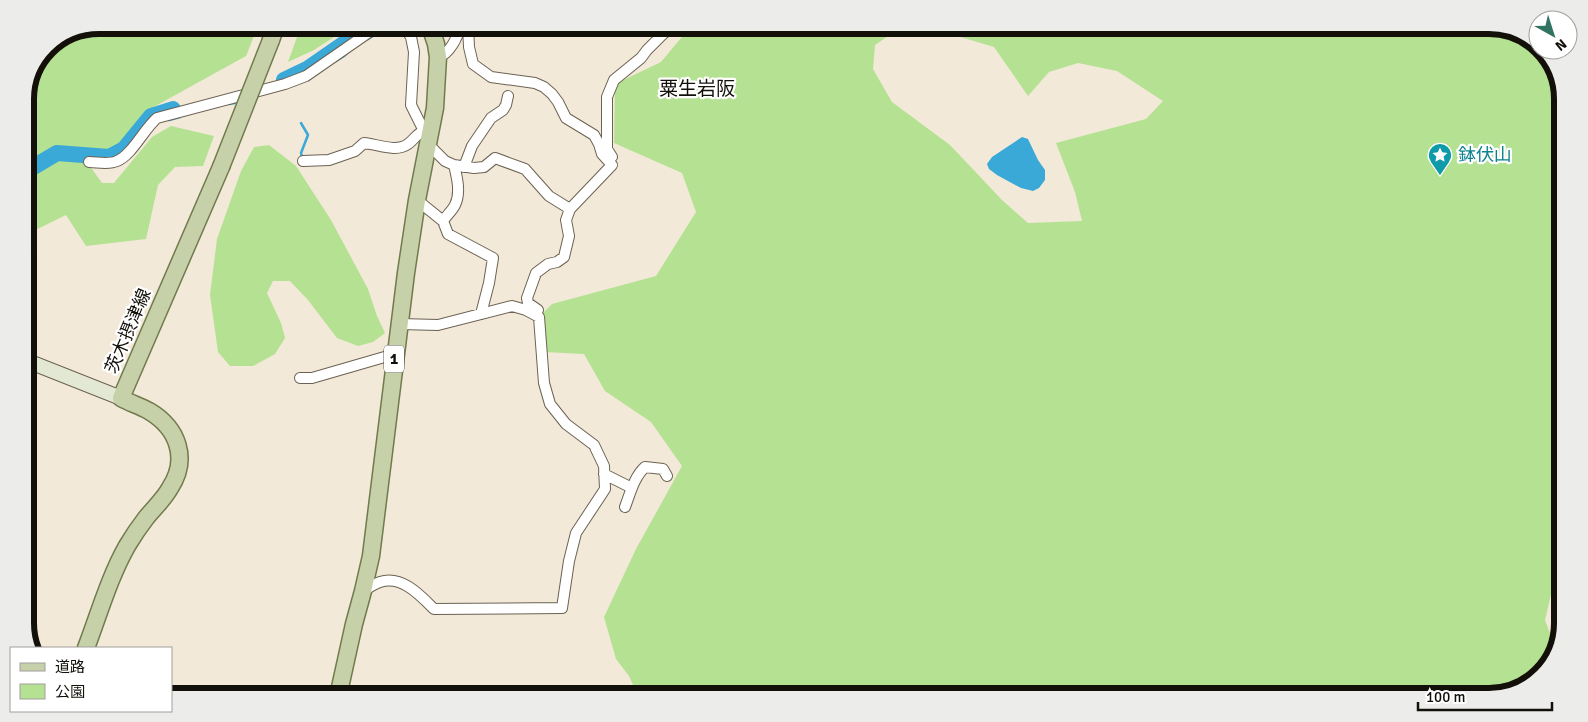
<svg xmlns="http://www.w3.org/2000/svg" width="1588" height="722" viewBox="0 0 1588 722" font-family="Signika,'Noto Sans JP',sans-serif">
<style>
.green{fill:#b5e192;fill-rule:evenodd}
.water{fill:#3ba9d8}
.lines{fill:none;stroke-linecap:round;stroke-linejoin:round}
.stream{stroke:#3ba9d8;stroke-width:2.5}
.river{stroke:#3ba9d8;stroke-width:16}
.street-casing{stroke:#6b6253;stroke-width:12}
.secondary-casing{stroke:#6b6253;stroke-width:16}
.primary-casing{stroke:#707a4c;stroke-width:19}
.street{stroke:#fff;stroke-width:10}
.secondary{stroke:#e3e8d4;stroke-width:14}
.primary{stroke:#c7d1a9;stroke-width:16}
.primary-bridge-casing{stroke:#707a4c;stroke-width:19;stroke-linecap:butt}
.primary-bridge{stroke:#c7d1a9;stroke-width:16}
.labels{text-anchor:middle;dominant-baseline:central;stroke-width:4.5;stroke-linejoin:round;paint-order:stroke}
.shield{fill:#fff;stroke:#5a5854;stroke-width:1}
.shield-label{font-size:16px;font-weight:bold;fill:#13100a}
.culture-label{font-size:18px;fill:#0d838f;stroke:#fff;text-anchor:start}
.street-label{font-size:18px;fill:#13100a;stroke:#fff}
.neighbourhood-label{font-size:19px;fill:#13100a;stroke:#fff}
.rim{fill:none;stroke:#13100a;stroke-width:6}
</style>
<rect width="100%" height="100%" fill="#f2e9d8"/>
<path class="green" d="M99 25 258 26 246 56 150 109 123 145 87 162 102 183H114L152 137 171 126 214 136 203 166 175 167 158 185 146 239 86 246 66 215 25 235V95L47 47Z
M301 26H351L314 50 288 62Z
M682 27 1517 31 1538 48V50C1555 53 1558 80 1563 95L1558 587 1553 586 1545 620 1552 639 1539 666 1540 672 1530 685 1489 697 637 694 629 676 616 659 604 617 636 549 682 466 651 422 605 391 584 354 544 352 541 315 552 304 656 276 696 212 682 173 614 143 615 84 661 62 686 32ZM897 30H937L994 47 1028 96 1049 72 1078 63 1117 71 1163 101 1146 119 1056 143 1075 192 1082 221 1028 223 1002 200 950 145 892 102 873 69 875 45Z
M269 145 296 166 331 220 368 289 377 316 385 333 373 342 358 346 337 338 308 300 290 281H273L267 293 281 323 285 338 275 354 253 366H230L218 352 210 295 217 239 241 171 254 147Z"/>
<path class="water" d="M1022 137 1028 139 1038 160 1045 170V180L1039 188 1033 191 1021 188 997 175 989 169 987 164 992 157Z"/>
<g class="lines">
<path class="stream" d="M368 39 378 33 385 26
M336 61 344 56 348 52
M229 104 240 102
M169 120 180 117
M301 123 308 135 301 153 302 157"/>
<path class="river" d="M284 80 307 69 369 26
M25 172 57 153 109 157 124 149 151 116 173 109"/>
<g class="street-casing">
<path id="street" d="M404 26 411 37 414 52 411 105 424 131 429 132
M468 26 469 47 473 64 491 77 535 83 544 87 552 94 558 102 566 118 594 135 599 144 602 154 612 165 570 209 566 220 569 236 564 257 557 262 548 264 536 273 527 298 528 303 538 310
M438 57C449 55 458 37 460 26
M428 144 445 161 454 165 474 168 484 167 495 158 525 169 549 196 570 209
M612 157 607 149V97L614 80 641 58 647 50 663 34 672 27
M303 161 329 160 355 151 364 143C377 144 396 153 408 144 414 140 417 133 424 131
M89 162C97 162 109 165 117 161 132 155 144 129 157 118L285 84 306 76 378 26
M464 167 472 146 491 118 503 110 506 105 508 96
M417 200 443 221 448 234 493 258 489 283 481 314
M443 221C446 216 452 211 455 205 461 193 457 177 454 165
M300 378H312L388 356 394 357
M604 474 632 488
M625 507C630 494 634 477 645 467L663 469 667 476
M363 591C368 588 374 584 380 582 402 575 420 595 434 609L562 608 569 561 576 533 605 489 604 466 594 445 566 424 550 404 544 383 539 317 526 310 512 306 438 325 400 324"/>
</g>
<g class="secondary-casing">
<path id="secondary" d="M25 360 121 398"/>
</g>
<g class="primary-casing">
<path id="primary" d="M271 40 276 26
M86 648C99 614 109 578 127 546 133 536 139 527 146 518 154 508 164 499 170 488 189 459 178 428 149 411 140 406 130 403 121 398L221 167
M339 692 354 624 363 591 371 556 406 273 417 200 435 108 438 57 436 44 430 26"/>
</g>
<use href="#street" class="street"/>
<use href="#secondary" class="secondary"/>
<use href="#primary" class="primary"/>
<g class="primary-bridge-casing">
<path id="primary-bridge" d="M221 167 271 40"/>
</g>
<use href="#primary-bridge" class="primary-bridge"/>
</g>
<defs>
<g id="sight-pin" transform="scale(1.25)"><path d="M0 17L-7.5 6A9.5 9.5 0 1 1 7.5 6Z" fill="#0f9aa8" stroke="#fff"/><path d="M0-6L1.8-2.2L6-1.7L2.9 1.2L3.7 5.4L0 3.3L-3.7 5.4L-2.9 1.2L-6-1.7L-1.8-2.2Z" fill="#fff"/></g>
</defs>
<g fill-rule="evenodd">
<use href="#sight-pin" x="1440" y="155"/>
</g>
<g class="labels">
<rect class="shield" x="384" y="345.5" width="20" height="27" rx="4"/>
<g class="shield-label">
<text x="394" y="359">1</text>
</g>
<g class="culture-label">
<text x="1458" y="155">鉢伏山</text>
</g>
<g class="street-label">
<text transform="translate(128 331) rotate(-67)">茨木摂津線</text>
</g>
<g class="neighbourhood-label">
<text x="697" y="89">粟生岩阪</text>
</g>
</g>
<path d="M0 0H1588V722H0ZM99 34H1489A65 65 0 0 1 1554 99V623A65 65 0 0 1 1489 688H99A65 65 0 0 1 34 623V99A65 65 0 0 1 99 34Z" fill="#ececeb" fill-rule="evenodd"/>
<path class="rim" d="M99 34H1489A65 65 0 0 1 1554 99V623A65 65 0 0 1 1489 688H99A65 65 0 0 1 34 623V99A65 65 0 0 1 99 34Z"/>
<rect x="10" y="647" width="162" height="65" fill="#ffffff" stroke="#a19f9d"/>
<rect x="20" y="663" width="25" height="8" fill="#c7d1a9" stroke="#a19f9d"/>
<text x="55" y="672" font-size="15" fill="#13100a">道路</text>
<rect x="20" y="684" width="25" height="15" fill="#b5e192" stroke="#a19f9d"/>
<text x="55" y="697" font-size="15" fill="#13100a">公園</text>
<g transform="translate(1553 35) rotate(141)"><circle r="24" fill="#ffffff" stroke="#a19f9d"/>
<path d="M0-4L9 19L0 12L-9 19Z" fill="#317363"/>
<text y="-8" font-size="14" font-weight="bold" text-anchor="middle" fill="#13100a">N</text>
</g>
<path d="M1418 702v8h134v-8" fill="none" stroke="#13100a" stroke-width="2.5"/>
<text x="1426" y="702" font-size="15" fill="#13100a" stroke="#ffffff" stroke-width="4" paint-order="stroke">100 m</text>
</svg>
